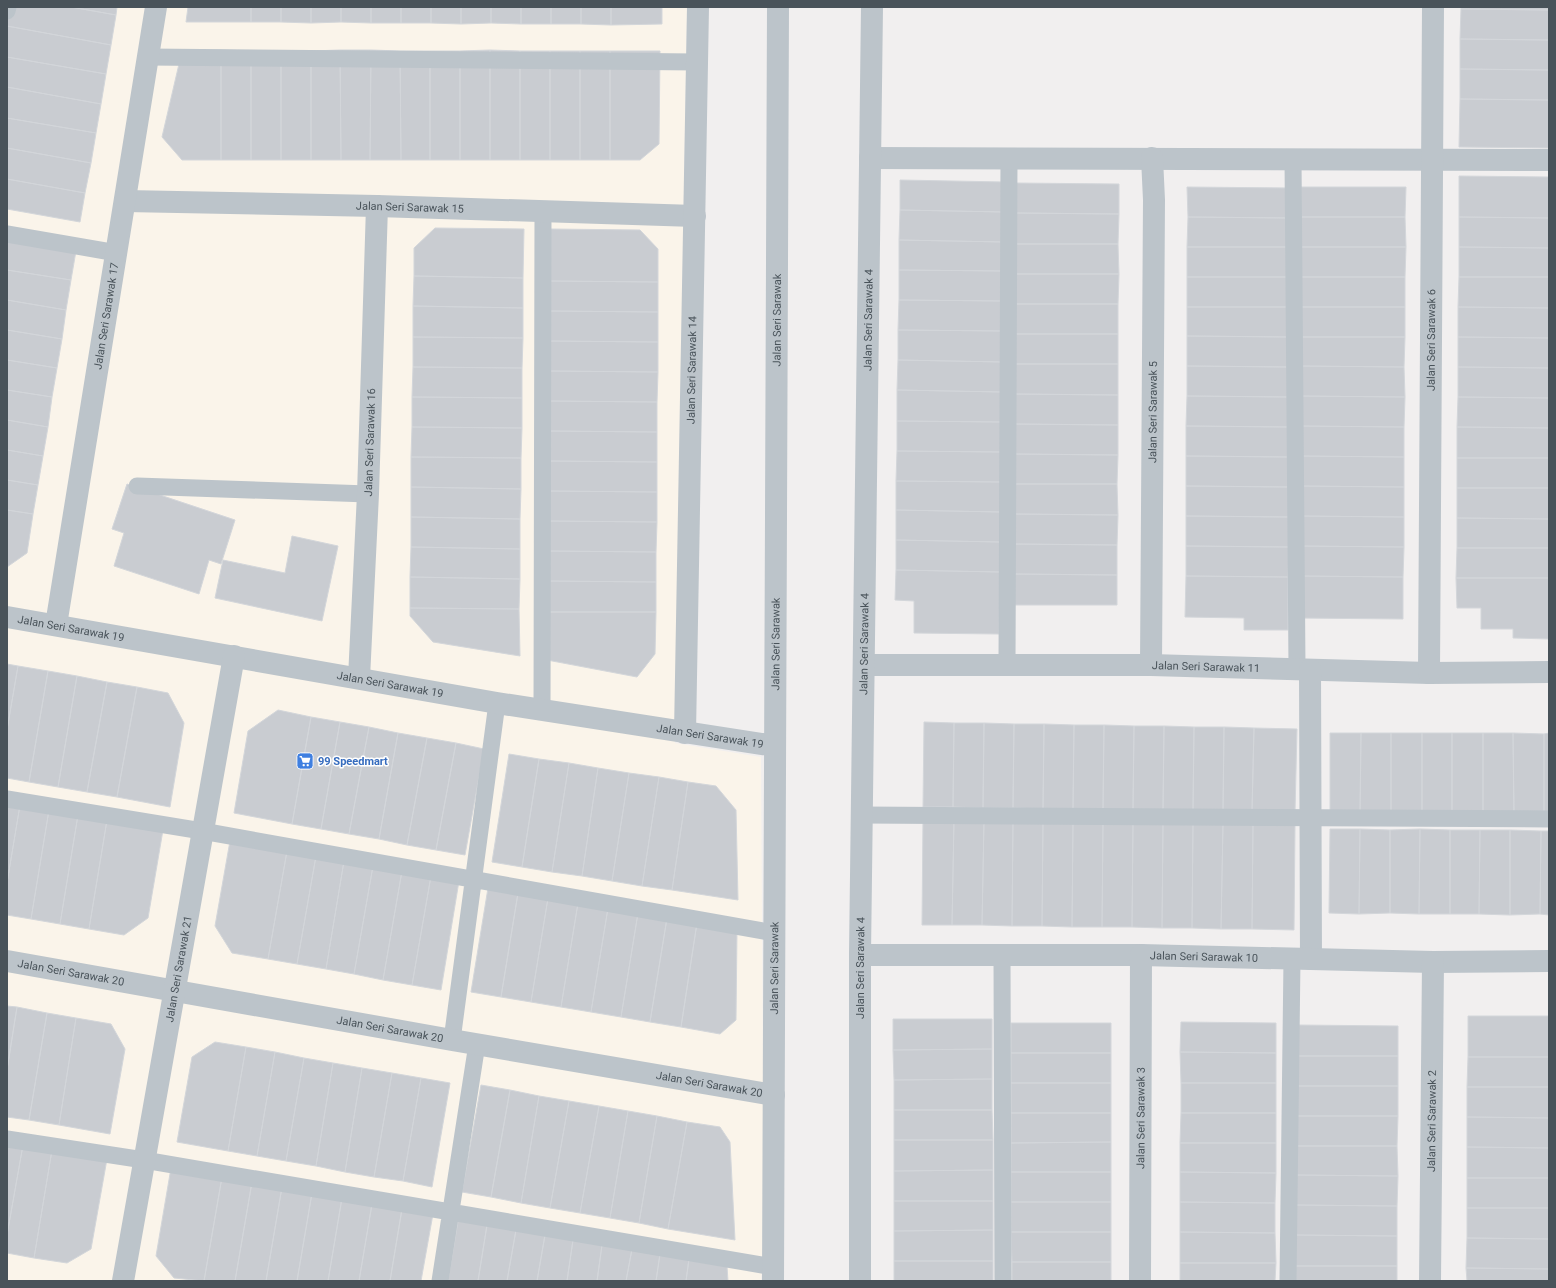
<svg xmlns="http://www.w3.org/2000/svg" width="1556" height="1288" viewBox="0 0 1556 1288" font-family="Roboto,sans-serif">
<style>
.commercial{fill:#faf4ea}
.building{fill:#c9ccd1;stroke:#d3d6da}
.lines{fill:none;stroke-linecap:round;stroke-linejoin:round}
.service{stroke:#bcc4ca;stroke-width:17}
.minor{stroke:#bcc4ca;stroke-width:22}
.labels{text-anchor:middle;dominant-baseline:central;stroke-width:3;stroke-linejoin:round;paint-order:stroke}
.street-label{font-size:11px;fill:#49535a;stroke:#fff}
.shop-label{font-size:11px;font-weight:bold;fill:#366cbe;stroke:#fff;text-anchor:start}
</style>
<rect width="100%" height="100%" fill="#f1efef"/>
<path class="commercial" d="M7 7H687L675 743 761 757 764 1246 761 1281H7Z"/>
<path class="building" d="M7 7H71L116 15 111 45 7 26Z
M71 7H117L116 15Z
M188 7H251V22H186Z
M251 7H281V22H251Z
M281 7H311V23L281 22Z
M311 7H341V22L311 23Z
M341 7H371V23L341 22Z
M371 7H401V23H371Z
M401 7H431V23H401Z
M431 7H461V24L431 23Z
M461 7H491V23L461 24Z
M491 7H521V24L491 23Z
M521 7H551V24H521Z
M551 7H581V24H551Z
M581 7H611V25L581 24Z
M611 7H662V24L611 25Z
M1461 7H1549V10L1461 9Z
M1461 9 1549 10V40L1460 39Z
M7 26 111 45 106 74 7 57Z
M1460 39 1549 40V70L1460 69Z
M221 50V160H182L162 137 182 51Z
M221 50 251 51V160H221Z
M340 50 341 160H311V51Z
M340 50H371L370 160H341Z
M371 50 400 51 401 160H370Z
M490 50V160H460V51Z
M490 50 520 51V160H490Z
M251 51H281V160H251Z
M281 51H311V160H281Z
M400 51H430V160H401Z
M430 51H460V160H430Z
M520 51H550V160H520Z
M550 51H580V160H550Z
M580 51H610V160H580Z
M610 51H660L659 144 640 160H610Z
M7 57 106 74 101 104 7 87Z
M1460 69 1549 70V100L1460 99Z
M7 87 101 104 96 133 7 118Z
M1460 99 1549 100V148L1459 147Z
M7 118 96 133 91 163 7 148Z
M7 148 91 163 85 193 7 179Z
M1459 176 1549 177V218L1459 217Z
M7 179 85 193 80 222 7 209Z
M900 180 1004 182V212L900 210Z
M1014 183 1119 184V214L1014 213Z
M1187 187 1290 188V218L1188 217Z
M1301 187H1406L1405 217H1301Z
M900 210 1004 212V242L899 240Z
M1014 213 1119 214 1118 244H1014Z
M1188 217 1290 218V247H1187Z
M1301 217H1405L1406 247H1300Z
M1459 217 1549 218V248L1459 247Z
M435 228 524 229 523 278 414 276V248Z
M550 229 640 230 658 249V282L550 281Z
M7 240 76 251 71 280 7 270Z
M899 240 1004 242V271L899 270Z
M1014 244H1118L1119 274H1014Z
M1187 247H1290V277H1187Z
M1300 247H1406L1405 277H1300Z
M1459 247 1549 248V277H1459Z
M7 270 71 280 66 310 7 300Z
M899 270 1004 271 1003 301 899 300Z
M1014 274H1119L1118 304H1013Z
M414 276 523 278V308L413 306Z
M1187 277H1290V307H1187Z
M1300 277H1405V307H1300Z
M1459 277H1549V308L1458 307Z
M550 281 658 282V312L550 311Z
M7 300 66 310 62 339 7 330Z
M899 300 1003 301V331L898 330Z
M1013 304H1118V334H1014Z
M413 306 523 308V338L413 337Z
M1187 307H1290L1289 337 1187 336Z
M1300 307H1405V337H1300Z
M1458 307 1549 308V338L1458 337Z
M550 311 658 312V342L549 341Z
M7 330 62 339 57 368 7 360Z
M898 330 1003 331V362L898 360Z
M1014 334H1118V364H1013Z
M1187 336 1289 337V367L1187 366Z
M413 337 523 338 522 368 413 367Z
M1300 337H1405L1404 367 1300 366Z
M1458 337 1549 338V368L1458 367Z
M549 341 658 342V372L549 371Z
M7 360 57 368 52 397 7 390Z
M898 360 1003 362 1002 392 897 390Z
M1013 364H1118V395L1013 394Z
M1187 366 1289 367V397L1187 396Z
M1300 366 1404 367 1405 397 1299 396Z
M413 367 522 368V398L412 397Z
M1458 367 1549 368V398L1458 397Z
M549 371 658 372 657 402 549 401Z
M7 390 52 397 48 427 7 420Z
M897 390 1002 392V422L897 421Z
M1013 394 1118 395V425L1013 424Z
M1187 396 1289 397V427L1186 426Z
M1299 396 1405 397 1404 427 1299 426Z
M412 397 522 398V428L412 427Z
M1458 397 1549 398V428L1457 427Z
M549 401 657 402V432L549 431Z
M7 420 48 427 43 456 7 450Z
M897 421 1002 422V452L897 451Z
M1013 424 1118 425V455L1013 454Z
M1186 426 1289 427V457L1186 456Z
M1299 426 1404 427V457L1299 456Z
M412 427 522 428 521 458 411 457Z
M1457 427 1549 428V458H1457Z
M549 431 657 432V462L549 461Z
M7 450 43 456 38 485 7 480Z
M897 451 1002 452 1001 482 896 481Z
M1013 454 1118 455 1117 484H1013Z
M1186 456 1289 457V487L1186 486Z
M1299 456 1404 457V487L1299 486Z
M411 457 521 458V489L411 487Z
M1457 458H1549V488H1457Z
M549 461 657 462V492L548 491Z
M7 480 38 485 33 514 7 510Z
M896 481 1001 482V512L896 510Z
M127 484 235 520 221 564 209 560 199 594 114 566 124 533 112 529Z
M1013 484H1117L1118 515 1013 514Z
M1186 486 1289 487V517L1186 516Z
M1299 486 1404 487V517L1299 516Z
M411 487 521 489 520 519 411 517Z
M1457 488H1549V519L1457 518Z
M548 491 657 492V522L548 521Z
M7 510 33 514 27 553 7 567Z
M896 510 1001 512 1000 542 896 540Z
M1013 514 1118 515 1117 545 1012 544Z
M1186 516 1289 517V547L1186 546Z
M1299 516 1404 517V547L1298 546Z
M411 517 520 519V549L411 547Z
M1457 518 1549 519V548H1457Z
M548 521 657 522 656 552 548 551Z
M292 536 338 546 322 621 215 598 223 560 285 573Z
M896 540 1000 542V572L896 570Z
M1012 544 1117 545V575L1013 574Z
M1186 546 1289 547 1288 577 1186 576Z
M1298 546 1404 547 1403 577 1299 576Z
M411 547 520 549V579L410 577Z
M1457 548H1549V578H1456Z
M548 551 656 552V582L548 581Z
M896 570 1000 572 999 634 914 633V601L895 600Z
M1013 574 1117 575V605H1012Z
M1186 576 1288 577V630H1244V618L1185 617Z
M1299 576 1403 577V619L1298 618Z
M410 577 520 579 519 609 410 608Z
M1456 578H1549V639L1513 638V629H1481V608H1457Z
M548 581 656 582V612H548Z
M410 608 519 609 520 656 433 642 410 616Z
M548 612H656L655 654 637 677 547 660Z
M7 664 18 666 7 730Z
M18 666 48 671 29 782 7 778V730Z
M48 671 77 676 58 787 29 782Z
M77 676 107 682 87 792 58 787Z
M107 682 137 687 117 797 87 792Z
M137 687 168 693 184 723 170 807 117 797Z
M278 710 311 717 292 824 234 813 248 731Z
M311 717 340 722 321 829 292 824Z
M340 722 369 727 349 834 321 829Z
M924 722 954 723 953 807H923Z
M954 723H984L983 808 953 807Z
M984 723 1014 724 1013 808H983Z
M1014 724H1044L1043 809 1013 808Z
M1044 724 1074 725 1073 809H1043Z
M1074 725H1104L1103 810 1073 809Z
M1104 725 1134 726 1133 810H1103Z
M1134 726H1164L1163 811 1133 810Z
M1164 726 1194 727 1193 811H1163Z
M369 727 398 733 379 839 349 834Z
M1194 727H1224L1223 812 1193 811Z
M1224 727 1254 728 1252 812H1223Z
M1254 728 1297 729 1295 813 1252 812Z
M398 733 427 738 407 845 379 839Z
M1330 733H1361L1360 815 1330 814Z
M1361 733H1391V815H1360Z
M1391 733H1422V815H1391Z
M1422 733H1452V815H1422Z
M1452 733H1483V815H1452Z
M1483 733H1513L1514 815H1483Z
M1513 733 1544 734V815H1514Z
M1549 733V815H1544V734Z
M427 738 456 743 436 850 407 845Z
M456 743 484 749 465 855 436 850Z
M509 754 539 759 522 867 492 862Z
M539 759 569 763 552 872 522 867Z
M569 763 598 768 582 876 552 872Z
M598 768 629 773 612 881 582 876Z
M629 773 659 777 642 886 612 881Z
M659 777 688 782 672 890 642 886Z
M688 782 716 786 736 810 738 900 672 890Z
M7 803 20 805 7 883Z
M20 805 49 810 31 919 7 915V883Z
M49 810 78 815 60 924 31 919Z
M78 815 107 820 89 929 60 924Z
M923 819H954L952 925H922Z
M954 819 984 820 982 925H952Z
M107 820 163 830 148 918 124 935 89 929Z
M984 820H1013L1012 926 982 925Z
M1013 820H1043L1042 926H1012Z
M1043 820 1073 821 1072 927 1042 926Z
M1073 821H1103L1102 927H1072Z
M1103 821 1133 822 1132 927H1102Z
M1133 822H1163L1162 928 1132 927Z
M1163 822H1193L1192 928H1162Z
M1193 822 1223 823 1221 929 1192 928Z
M1223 823H1253L1252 929H1221Z
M1253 823 1295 824 1294 930 1252 929Z
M1330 829H1360L1359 914 1329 913Z
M1360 829 1390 830V913L1359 914Z
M1420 829 1450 830V914H1419Z
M1420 829 1419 914 1390 913V830Z
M1450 830H1480L1479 914H1450Z
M1480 830H1510V915L1479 914Z
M1510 830 1541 831 1540 914 1510 915Z
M1541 831H1549V915L1540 914Z
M230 841 287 851 268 959 232 953 215 926Z
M287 851 316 856 297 964 268 959Z
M316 856 344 861 326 969 297 964Z
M344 861 373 866 354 974 326 969Z
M373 866 402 871 383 980 354 974Z
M402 871 431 876 412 985 383 980Z
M431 876 459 881 441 990 412 985Z
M488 888 518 893 501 997 471 992Z
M518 893 548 898 531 1002 501 997Z
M548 898 578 903 561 1007 531 1002Z
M578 903 608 908 591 1012 561 1007Z
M608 908 638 913 621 1017 591 1012Z
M638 913 667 918 650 1022 621 1017Z
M667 918 697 923 681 1027 650 1022Z
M697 923 737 930 736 1020 720 1034 681 1027Z
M7 1006 17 1007 7 1070Z
M17 1007 47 1013 29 1120 7 1117V1070Z
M47 1013 76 1018 59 1125 29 1120Z
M1468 1016H1549V1057H1468Z
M76 1018 111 1024 125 1049 110 1134 59 1125Z
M893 1019H992V1049L893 1050Z
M1181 1022 1276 1023V1053L1180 1052Z
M1011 1023H1111V1053H1011Z
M1296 1025 1398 1026V1056H1295Z
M215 1042 246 1047 228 1151 177 1142 192 1057Z
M246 1047 275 1052 257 1156 228 1151Z
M992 1049V1079L894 1080 893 1050Z
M275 1052 304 1058 286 1161 257 1156Z
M1180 1052 1276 1053V1083H1181Z
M1011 1053H1111V1083H1011Z
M1295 1056H1398V1086H1295Z
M1468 1057H1549V1087H1467Z
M304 1058 333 1063 316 1166 286 1161Z
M333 1063 362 1068 345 1172 316 1166Z
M362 1068 392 1073 374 1177 345 1172Z
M392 1073 421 1078 403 1181 374 1177Z
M421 1078 450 1083 432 1187 403 1181Z
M992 1079V1110H894V1080Z
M1011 1083H1111V1113H1011Z
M1181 1083H1276V1113H1181Z
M481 1085 510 1090 491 1197 462 1192Z
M1295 1086H1398V1116H1295Z
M1467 1087H1549V1118L1467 1117Z
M510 1090 539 1096 521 1203 491 1197Z
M539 1096 569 1101 550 1208 521 1203Z
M569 1101 599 1106 580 1213 550 1208Z
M599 1106 628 1111 610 1218 580 1213Z
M894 1110H992L993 1140H894Z
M628 1111 657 1116 639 1223 610 1218Z
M1011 1113H1111V1142L1011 1143Z
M1181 1113H1276V1143H1180Z
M657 1116 687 1122 668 1229 639 1223Z
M1295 1116H1398L1397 1146H1295Z
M1467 1117 1549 1118V1148L1467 1147Z
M687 1122 720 1127 730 1142 735 1240 668 1229Z
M894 1140H993V1170L894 1171Z
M7 1142 23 1145 7 1235Z
M1111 1142V1172H1011V1143Z
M1180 1143H1276V1173L1180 1172Z
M23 1145 52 1150 34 1258 7 1253V1235Z
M1295 1146H1397L1398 1176 1295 1175Z
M1467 1147 1549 1148V1178H1467Z
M52 1150 107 1159 91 1249 67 1263 34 1258Z
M171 1168 222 1177 204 1281 174 1278 156 1256Z
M993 1170V1201H894V1171Z
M1011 1172H1111V1202H1011Z
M1180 1172 1276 1173 1275 1203 1180 1202Z
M1295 1175 1398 1176 1397 1206 1295 1205Z
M222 1177 252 1182 235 1281H204Z
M1467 1178H1549V1208H1467Z
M252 1182 282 1187 266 1281H235Z
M282 1187 312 1193 297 1281H266Z
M312 1193 342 1198 328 1281H297Z
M342 1198 372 1204 359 1281H328Z
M894 1201H993V1230L894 1231Z
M1011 1202H1111V1232H1011Z
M1180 1202 1275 1203V1233L1180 1232Z
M372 1204 402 1209 390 1281H359Z
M1295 1205 1397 1206V1236L1294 1235Z
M1467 1208H1549V1239L1467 1238Z
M402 1209 433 1214 421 1281H390Z
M458 1221 487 1225 478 1281H448Z
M487 1225 516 1230 507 1281H478Z
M516 1230 545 1235 537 1281H507Z
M993 1230V1261H894V1231Z
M1011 1232H1111V1262H1012Z
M1180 1232 1275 1233 1276 1263H1180Z
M545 1235 573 1240 567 1281H537Z
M1294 1235 1397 1236V1266H1295Z
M1467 1238 1549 1239V1269L1466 1268Z
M573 1240 602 1245 597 1281H567Z
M602 1245 632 1249 626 1281H597Z
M632 1249 660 1254 656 1281H626Z
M660 1254 689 1259 686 1281H656Z
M689 1259 727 1266 728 1281H686Z
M894 1261H993V1281H894Z
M1012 1262H1111V1281H1012Z
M1180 1263H1276L1275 1281H1180Z
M1295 1266H1397V1281H1294Z
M1466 1268 1549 1269V1281H1467Z"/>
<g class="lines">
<path class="service" d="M7 11 8 7
M148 57 697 62
M1293 158 1297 668
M7 234 117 253
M137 486 368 494
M1007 664 1009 158
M542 710 543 211
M7 799 202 831 774 933
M862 815 1549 819
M1002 955 1003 1281
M452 1040 497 703
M7 1139 144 1160 774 1267
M440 1281 477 1044
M1288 1281 1292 959"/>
<g class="minor">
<path d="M870 158 1549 160"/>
<path id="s1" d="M125 201 377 206 695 216"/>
<path id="s2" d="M7 617 497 703 775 746"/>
<path id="s3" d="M56 625 156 7"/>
<path id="s4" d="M864 665H1151L1429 673 1549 672"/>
<path id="s5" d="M1151 665 1154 200 1152 158"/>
<path d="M1310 670 1311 959"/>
<path id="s6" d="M1429 673 1433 7"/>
<path id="s7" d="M359 678 368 494 377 206"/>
<path id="s8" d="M685 733 698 7"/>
<path id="s9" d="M860 955H1141L1433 962 1549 961"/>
<path id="s10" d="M7 961 452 1040 774 1095"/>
<path id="s11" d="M123 1281 234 656"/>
<path id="s12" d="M773 1281 778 7"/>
<path id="s13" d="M860 1281V955L872 7"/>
<path id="s14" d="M1140 1281 1141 955"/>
<path id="s15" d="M1430 1281 1433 962"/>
</g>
</g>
<defs>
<g id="supermarket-square" transform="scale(0.9)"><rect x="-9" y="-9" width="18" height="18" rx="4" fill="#3f7fe0" stroke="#fff"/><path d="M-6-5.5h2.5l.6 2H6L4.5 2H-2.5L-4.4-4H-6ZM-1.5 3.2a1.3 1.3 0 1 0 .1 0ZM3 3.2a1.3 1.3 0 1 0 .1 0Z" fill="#fff"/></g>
</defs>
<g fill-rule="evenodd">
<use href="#supermarket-square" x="305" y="761"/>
</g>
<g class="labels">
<g class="street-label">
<text stroke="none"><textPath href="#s1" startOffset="285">Jalan Seri Sarawak 15</textPath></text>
<text stroke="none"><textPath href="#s3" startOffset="313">Jalan Seri Sarawak 17</textPath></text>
<text stroke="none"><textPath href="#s12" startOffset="961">Jalan Seri Sarawak</textPath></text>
<text stroke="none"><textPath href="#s13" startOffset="961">Jalan Seri Sarawak 4</textPath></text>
<text stroke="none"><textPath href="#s6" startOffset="333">Jalan Seri Sarawak 6</textPath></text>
<text stroke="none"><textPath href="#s8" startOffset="363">Jalan Seri Sarawak 14</textPath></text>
<text stroke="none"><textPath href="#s5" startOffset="253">Jalan Seri Sarawak 5</textPath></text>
<text stroke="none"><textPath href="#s7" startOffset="236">Jalan Seri Sarawak 16</textPath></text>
<text stroke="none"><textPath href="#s2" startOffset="65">Jalan Seri Sarawak 19</textPath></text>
<text stroke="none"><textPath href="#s12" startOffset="637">Jalan Seri Sarawak</textPath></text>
<text stroke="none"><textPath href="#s13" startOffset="637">Jalan Seri Sarawak 4</textPath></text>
<text stroke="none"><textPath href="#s4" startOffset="342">Jalan Seri Sarawak 11</textPath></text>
<text stroke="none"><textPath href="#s2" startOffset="389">Jalan Seri Sarawak 19</textPath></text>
<text stroke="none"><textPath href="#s2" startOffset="713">Jalan Seri Sarawak 19</textPath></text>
<text stroke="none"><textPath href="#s9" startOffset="344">Jalan Seri Sarawak 10</textPath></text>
<text stroke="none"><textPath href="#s11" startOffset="317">Jalan Seri Sarawak 21</textPath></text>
<text stroke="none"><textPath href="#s12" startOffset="313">Jalan Seri Sarawak</textPath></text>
<text stroke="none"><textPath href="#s13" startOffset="313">Jalan Seri Sarawak 4</textPath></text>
<text stroke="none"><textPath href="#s10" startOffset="65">Jalan Seri Sarawak 20</textPath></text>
<text stroke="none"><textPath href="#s10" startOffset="389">Jalan Seri Sarawak 20</textPath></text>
<text stroke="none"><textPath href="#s10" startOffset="713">Jalan Seri Sarawak 20</textPath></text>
<text stroke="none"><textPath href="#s14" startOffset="163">Jalan Seri Sarawak 3</textPath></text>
<text stroke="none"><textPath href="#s15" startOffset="160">Jalan Seri Sarawak 2</textPath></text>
</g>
<g class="shop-label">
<text x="318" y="761">99 Speedmart</text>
</g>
</g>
<rect width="1556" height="1288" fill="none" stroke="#49535a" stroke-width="16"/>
</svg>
